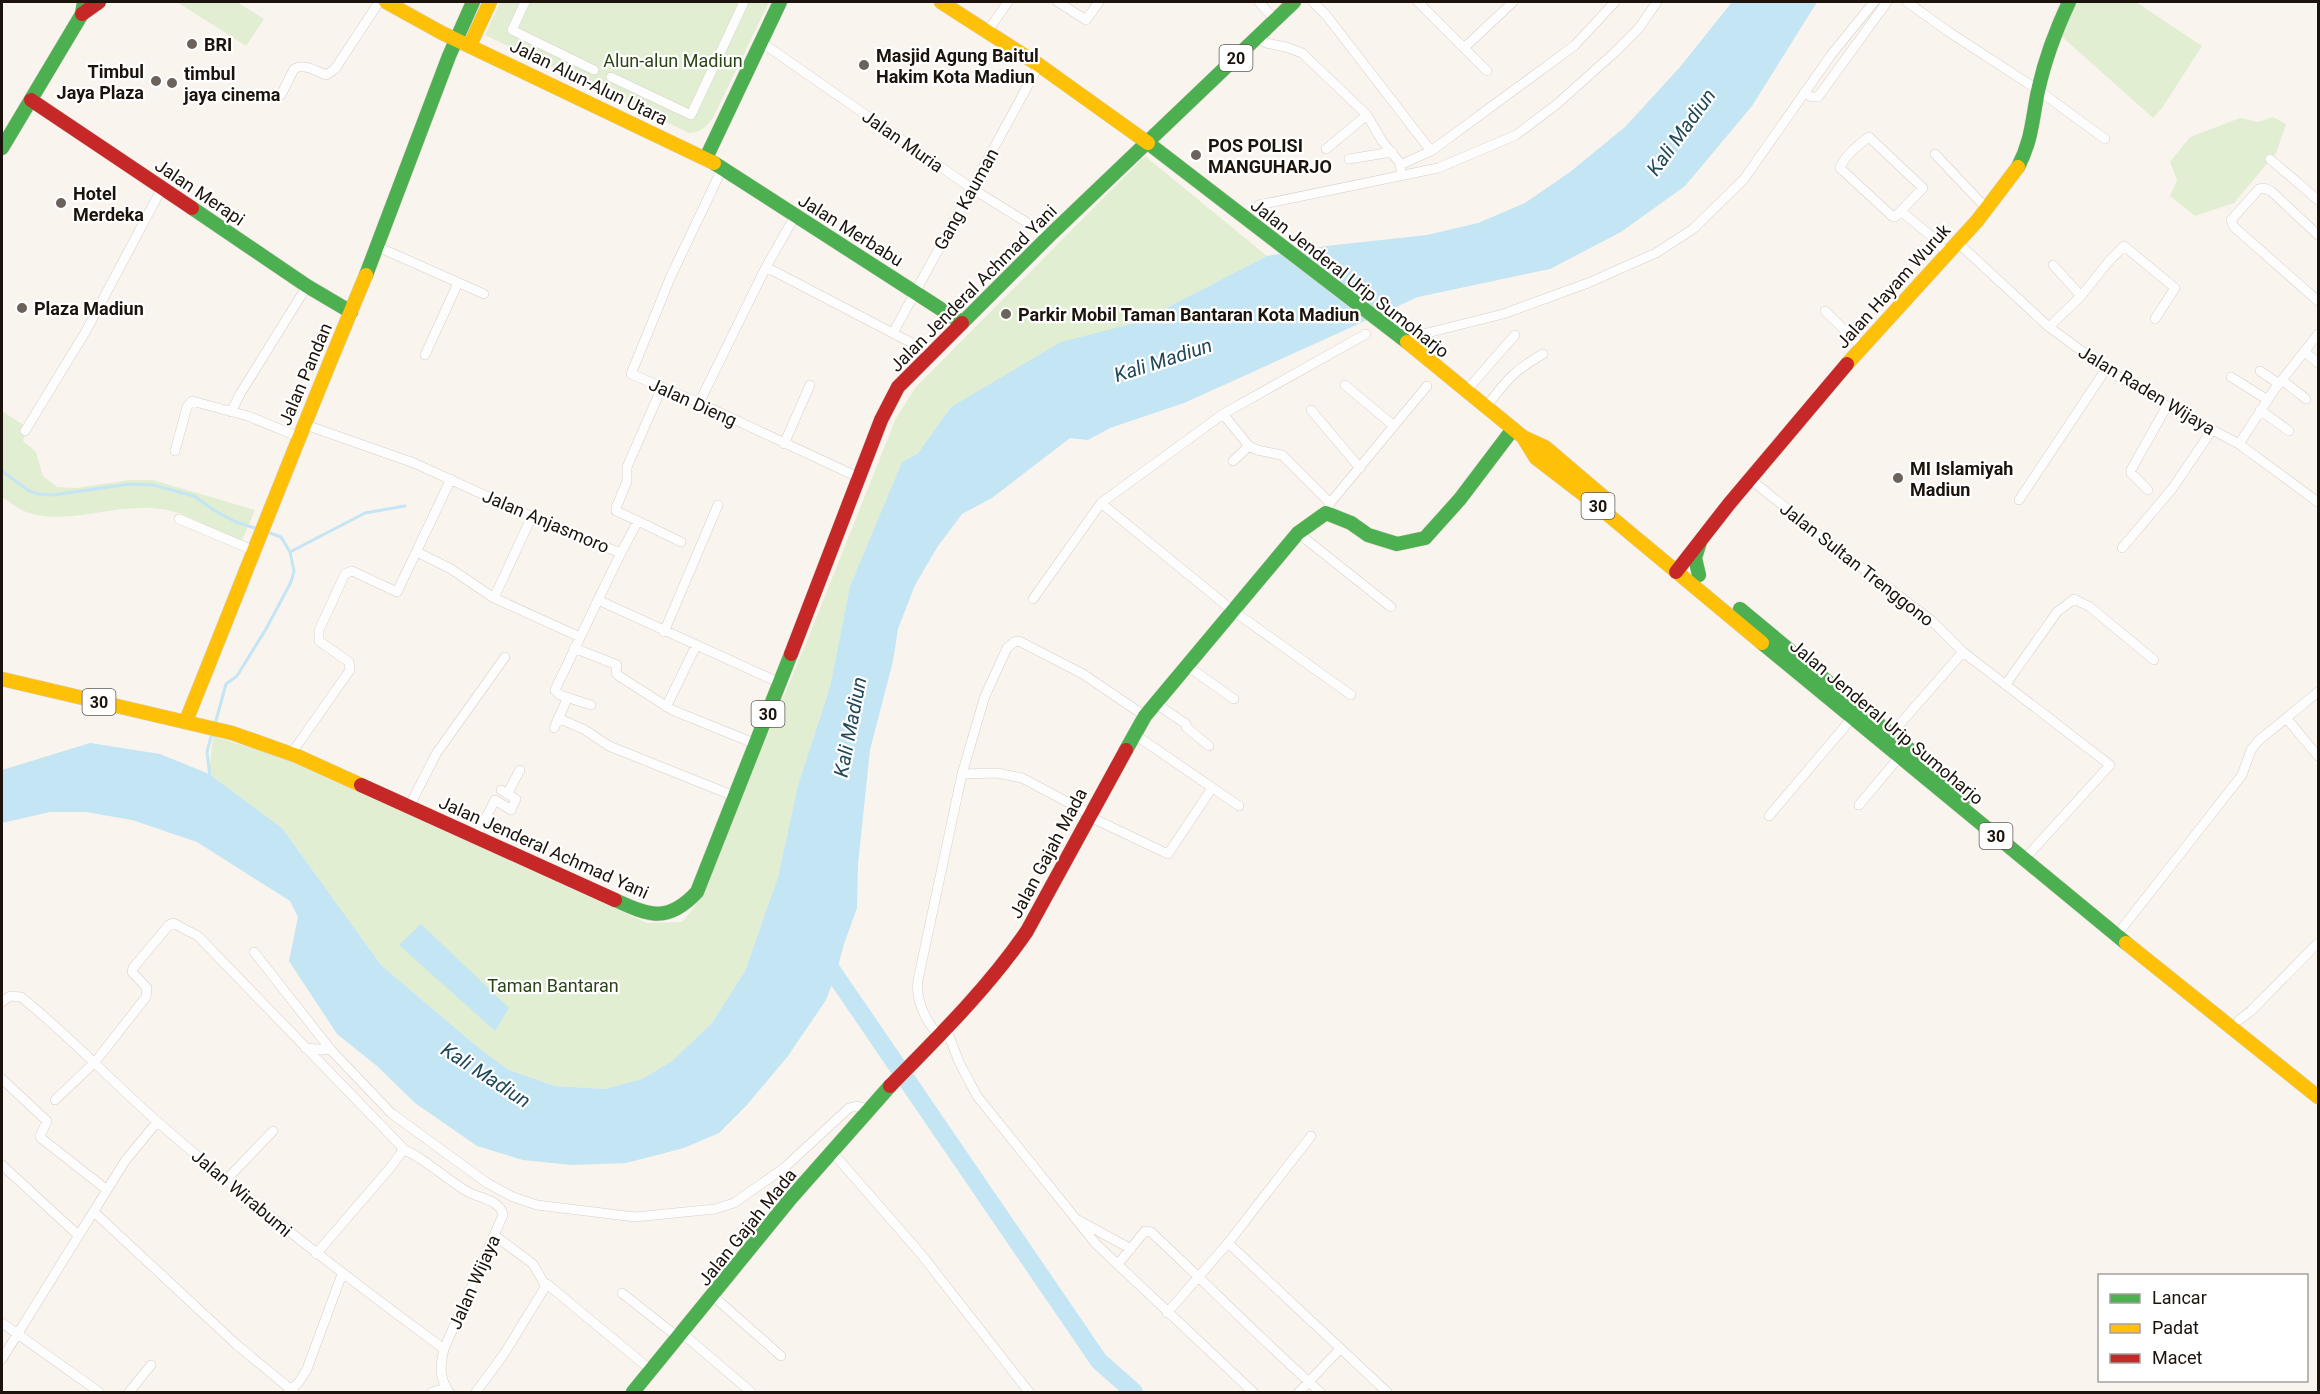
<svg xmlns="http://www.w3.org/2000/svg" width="2320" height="1394" viewBox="0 0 2320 1394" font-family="Roboto,sans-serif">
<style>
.green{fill:#e1eed1}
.water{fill:#c3e5f4}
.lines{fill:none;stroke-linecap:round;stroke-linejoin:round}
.stream{stroke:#c3e5f4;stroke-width:3}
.river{stroke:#c3e5f4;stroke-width:18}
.street-casing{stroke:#d6cfc8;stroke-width:10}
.fast-casing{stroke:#d6cfc8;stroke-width:15}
.slow-casing{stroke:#d6cfc8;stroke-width:15}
.jam-casing{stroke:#d6cfc8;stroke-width:15}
.street{stroke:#fefdfd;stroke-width:9}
.fast{stroke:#4caf50;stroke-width:14}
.slow{stroke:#ffc107;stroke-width:14}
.jam{stroke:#c62828;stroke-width:14}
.poi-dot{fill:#6a625b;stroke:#fff;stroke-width:2}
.labels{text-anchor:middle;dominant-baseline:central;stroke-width:4.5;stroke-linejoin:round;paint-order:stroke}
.shield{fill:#fff;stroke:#605a55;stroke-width:1.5}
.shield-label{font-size:16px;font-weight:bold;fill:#1c140c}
.poi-label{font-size:18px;font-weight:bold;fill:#1c140c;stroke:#fff;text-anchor:start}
.park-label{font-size:18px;fill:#2b4515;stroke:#fff}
.street-label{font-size:18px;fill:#1c140c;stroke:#fff}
.water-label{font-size:20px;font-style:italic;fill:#21495a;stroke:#fff}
</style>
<rect width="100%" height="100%" fill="#faf4ef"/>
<path class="green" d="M177 2H237L264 19 246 46Z
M500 2H769L713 118C706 127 701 132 689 133L485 35Z
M2073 2H2136L2202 46 2162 108 2153 118 2059 34Z
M2273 117 2286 124 2276 153 2234 203 2195 216 2170 196 2177 180 2170 162 2190 137 2240 118 2258 122Z
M1145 156 1267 256 1139 322 1114 330 951 407 918 453 902 462 850 586 830 687 798 785 778 877 745 971 712 1023 672 1061 642 1079 605 1089 555 1086 509 1070 480 1049 381 965 282 828 209 774 213 736 281 757 647 923 682 922 696 905 809 636 896 418 916 387Z
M2 411 28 428 23 441 36 452 43 476 57 487 76 488 129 480H153L255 510 241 543C218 532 186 512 161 509 119 502 68 526 29 513 19 510 10 502 2 497Z"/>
<path class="water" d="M1732 2H1817L1752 106 1685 186 1621 232 1550 269 1418 297 1184 403 1110 428 1088 440 1070 438 992 498 962 514 938 546 915 585 898 629 893 661 870 750 858 864 857 908 844 944 836 974 826 1000 788 1056 746 1106 719 1133 684 1148 626 1163 572 1165 523 1160 477 1146 415 1103 377 1066 337 1034 289 961 298 917 290 901 197 842 132 820 86 812H50L2 823V770L90 743 160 754 209 774 282 828 381 965 480 1049 509 1070 555 1086 605 1089 642 1079 672 1061 712 1023 745 971 778 877 798 785 830 687 850 586 902 462 918 453 951 407 1061 342 1139 322 1267 256 1326 246 1427 235 1478 223 1525 203 1570 172 1625 127 1680 67Z
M421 924 509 1008 495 1031 399 945Z"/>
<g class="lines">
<path class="stream" d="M2 471 29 491 38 494 52 495 130 484 153 485 194 496 215 511 236 522 258 529
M290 552 365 513 405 506
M215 724 226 684 237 676 266 629 291 582 294 571 290 552 281 537 267 532
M210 777 207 752 212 733"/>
<path class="river" d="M822 956 1099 1361 1134 1392"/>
<g class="street-casing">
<path id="street" d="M525 2 512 30 594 70
M1058 2 1086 20 1099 2
M1259 2 1276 21
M1313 2 1326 15 1431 151
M1418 2 1487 71
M1907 2 1949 32 2038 90 2105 139
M987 32 1008 2
M1258 38 1266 43 1286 47 1302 53 1367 115 1382 141 1400 163 1401 171
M761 42 971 188 1049 236
M1465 47 1513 2
M611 77 691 115 744 2
M1804 93 1812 97H1818L1887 2
M281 95 294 69C304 63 316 71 326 75L335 69 379 2
M1869 137 1923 188 1895 217 1892 216 1840 168C1844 156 1858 145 1869 137Z
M1326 149 1367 115
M1935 154 1987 209
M1349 159 1392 152
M2270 159 2318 200
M1400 165 1431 151 1574 46 1615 2
M722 169 671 276 631 374 699 403 860 478
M1259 205 1438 168 1516 135 1557 104 1614 53 1639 28 1657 2
M1902 212 1936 240 1947 254
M795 216 766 267 931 353
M2318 235 2271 191 2264 188 2259 189 2231 220 2234 227 2318 301
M1957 242 2049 327 2106 369 2167 406 2239 444 2318 502
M378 247 484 294
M2081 296 2109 261 2124 246 2175 288 2155 319
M1825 311 1862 347
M2049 327 2081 296 2053 265
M893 333 1039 65
M1403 339 1503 314 1588 283 1656 253 1693 229 1744 179 1831 55 1874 2
M2304 351 2318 363
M425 355 458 283
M2260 371 2279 384
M2231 377 2268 400
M2282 380 2306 399
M1345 385 1394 426
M1466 391 1515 335
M699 403 766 267
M1486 407C1506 381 1514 370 1543 354
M1311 410 1360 468
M2260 410 2289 431
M231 412 240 394 307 286
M1223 414 1249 446 1257 450 1282 455 1330 503
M303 424 414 463 561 530 621 553 598 600 780 683
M25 431 86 331 162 188
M784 444 810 385
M2239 444 2274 390 2318 334
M175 451 187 407 192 401 248 416 299 437
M1233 461 1249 446
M1750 479 1833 546 1931 620 1963 652 2110 765 2030 853
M2148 490 2131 473V470L2167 406
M2019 500 2106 369
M1101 503 1232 610 1351 695
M1326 513 1330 503 1427 386
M179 519 255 551
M638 521 681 542
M1298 533 1391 607
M2122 548 2172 489 2212 430
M417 552 451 569 494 598 580 637
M621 553 638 521 616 511V508L627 481V467L662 387
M494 598 532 516
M1033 599 1101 503 1223 414 1366 334
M664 632 718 505
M574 648 617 665 616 673 619 676 672 710 756 744
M1186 665 1234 699
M2006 684 2057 612 2074 599 2090 607 2154 660
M1155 703 1186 724V727L1209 746
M591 705 560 695 555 690 598 600
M666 707 696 646
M558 718 585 730 609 746 734 796
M2287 719 2318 756
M554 728 568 697
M1892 733 1963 652
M1134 734 1239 806
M291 754 350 670 349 662 319 641V630L345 574 352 571 397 592 451 479
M962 774 997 773 1022 778 1090 814
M507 794 520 770
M1859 805 1900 756
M409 807 436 754 505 657
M1088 816 1168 854 1212 788
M1769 816 1853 717
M476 837 495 800 511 810 516 799 501 790
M2123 927 2242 775 2251 750 2258 741 2318 692
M254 952 331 1050
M2 1002 10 996 21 997C70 1036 112 1082 159 1123 250 1203 346 1277 444 1349 440 1366 439 1378 449 1392
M2239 1020 2251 1011 2318 943
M946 1028 959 1062 977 1096 1096 1244 1253 1392
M938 1035C925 1019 915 1001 918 980L962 774 979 716 985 696 1007 648 1014 642 1019 641 1083 674 1145 716
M305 1048 331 1050 391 1113 487 1183 513 1197 537 1205 635 1217 715 1209 734 1203 784 1168 849 1108 857 1106 868 1109
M2 1079 47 1121 40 1136 41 1138 107 1190
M55 1100 95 1062 146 997 147 988 132 972 133 968 169 925 173 923 198 936 402 1147 401 1153 390 1168 316 1254
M402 1149C427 1159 446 1180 470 1193 481 1198 501 1201 503 1215L444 1349
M833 1153 921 1254 1029 1392
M2 1165 78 1235
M226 1180 273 1131
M94 1212 237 1345 294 1392
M1078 1220 1131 1249
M494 1235 533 1264 545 1285
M1228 1243 1387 1392
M1118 1264 1145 1231 1151 1232C1208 1285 1262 1340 1320 1392
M622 1293 679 1338
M713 1296 781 1356
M1167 1313 1228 1243 1311 1136
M2 1323 99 1392
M683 1334 751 1392
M2 1359 125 1161 157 1122
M129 1392 151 1365
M288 1392 299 1382 307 1369 342 1274
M432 1392 446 1388
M476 1392 504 1354 547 1284 652 1371
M1299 1392 1340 1349"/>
</g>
<g class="fast-casing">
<path id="fast" d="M1148 143 1407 342
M2 148 82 14 84 2
M706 158 780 2
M714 163 961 322
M2018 167C2032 140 2032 120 2038 91 2045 58 2055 32 2069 2
M192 208 307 286 351 312
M366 275 449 56 473 2
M962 323 1049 236 1294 2
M1699 575 1695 558 1700 542
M1740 609 1967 797
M1762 643 2126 943
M1126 750 1145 716 1298 533 1326 513 1351 523 1368 535 1397 544 1425 538 1460 499 1513 429
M615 900C650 916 668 923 697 892L791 654
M633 1392 791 1198 890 1086"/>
</g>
<g class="slow-casing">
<path id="slow" d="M386 2 442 33 714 163
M941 2 1039 65 1148 143
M470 45 490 2
M1407 342 1523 437 1536 458 1588 498 1762 643
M1847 364 1977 221 2018 167
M1523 437 1545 447 1606 499
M2 679 232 733 297 756 361 785
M186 721C246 572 304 422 366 275
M2126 943 2318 1097"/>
</g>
<g class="jam-casing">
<path id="jam" d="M82 14 99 2
M31 100 192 208
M1676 572 1729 504 1847 364
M791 654 881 420 898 387 962 323
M361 785 615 900
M890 1086C938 1037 988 988 1027 931L1126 750"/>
</g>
<use href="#street" class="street"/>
<use href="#fast" class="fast"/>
<use href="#slow" class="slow"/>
<use href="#jam" class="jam"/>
</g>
<g class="poi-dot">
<circle cx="192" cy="44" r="6"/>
<circle cx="864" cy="65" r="6"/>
<circle cx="156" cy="81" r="6"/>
<circle cx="172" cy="83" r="6"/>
<circle cx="1196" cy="155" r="6"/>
<circle cx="61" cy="203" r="6"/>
<circle cx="22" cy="308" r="6"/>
<circle cx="1006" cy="314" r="6"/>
<circle cx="1898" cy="478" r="6"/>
</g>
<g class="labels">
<g class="shield">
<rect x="1219.5" y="45" width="33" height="26" rx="4.5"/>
<rect x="1581.5" y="493" width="33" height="26" rx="4.5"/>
<rect x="82.5" y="689" width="33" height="26" rx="4.5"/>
<rect x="751.5" y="701" width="33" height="26" rx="4.5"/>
<rect x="1979.5" y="823" width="33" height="26" rx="4.5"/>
</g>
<g class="shield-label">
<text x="1236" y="58">20</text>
<text x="1598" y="506">30</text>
<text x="99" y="702">30</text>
<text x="768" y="714">30</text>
<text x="1996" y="836">30</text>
</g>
<g class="poi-label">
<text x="204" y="44">BRI</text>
<text x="876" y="55">Masjid Agung Baitul<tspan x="876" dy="21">Hakim Kota Madiun</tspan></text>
<text x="144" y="71" text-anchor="end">Timbul<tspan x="144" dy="21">Jaya Plaza</tspan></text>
<text x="184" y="73">timbul<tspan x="184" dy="21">jaya cinema</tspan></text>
<text x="1208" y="145">POS POLISI<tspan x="1208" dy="21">MANGUHARJO</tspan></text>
<text x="73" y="193">Hotel<tspan x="73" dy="21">Merdeka</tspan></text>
<text x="34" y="308">Plaza Madiun</text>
<text x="1018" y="314">Parkir Mobil Taman Bantaran Kota Madiun</text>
<text x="1910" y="468">MI Islamiyah<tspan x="1910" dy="21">Madiun</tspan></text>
</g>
<g class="park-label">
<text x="673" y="60">Alun-alun Madiun</text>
<text x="553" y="985">Taman Bantaran</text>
</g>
<g class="street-label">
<text transform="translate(589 82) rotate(26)">Jalan Alun-Alun Utara</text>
<text transform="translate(903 141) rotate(35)">Jalan Muria</text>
<text transform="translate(200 192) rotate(34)">Jalan Merapi</text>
<text transform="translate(966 199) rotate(-61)">Gang Kauman</text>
<text transform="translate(851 230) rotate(32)">Jalan Merbabu</text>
<text transform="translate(1350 278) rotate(38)">Jalan Jenderal Urip Sumoharjo</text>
<text transform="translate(1893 286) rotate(-48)">Jalan Hayam Wuruk</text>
<text transform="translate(973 288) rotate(-45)">Jalan Jenderal Achmad Yani</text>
<text transform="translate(305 374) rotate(-67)">Jalan Pandan</text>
<text transform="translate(2147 390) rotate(31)">Jalan Raden Wijaya</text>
<text transform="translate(693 402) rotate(24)">Jalan Dieng</text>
<text transform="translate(546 521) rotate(23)">Jalan Anjasmoro</text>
<text transform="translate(1857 564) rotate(38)">Jalan Sultan Trenggono</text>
<text transform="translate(1887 722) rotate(40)">Jalan Jenderal Urip Sumoharjo</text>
<text transform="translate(544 847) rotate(24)">Jalan Jenderal Achmad Yani</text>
<text transform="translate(1048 853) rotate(-62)">Jalan Gajah Mada</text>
<text transform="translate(242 1193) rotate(40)">Jalan Wirabumi</text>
<text transform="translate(747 1227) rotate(-51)">Jalan Gajah Mada</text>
<text transform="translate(474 1282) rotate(-66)">Jalan Wijaya</text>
</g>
<g class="water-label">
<text transform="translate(1681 132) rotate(-54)">Kali Madiun</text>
<text transform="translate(1163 360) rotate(-18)">Kali Madiun</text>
<text transform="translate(850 727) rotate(-79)">Kali Madiun</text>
<text transform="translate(486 1075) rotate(33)">Kali Madiun</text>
</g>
</g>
<rect width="2320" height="1394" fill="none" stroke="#1c140c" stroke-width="6"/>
<rect x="2098" y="1274" width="210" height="108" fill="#ffffff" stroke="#a4a19e" stroke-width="1.5"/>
<rect x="2110" y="1294" width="30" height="9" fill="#4caf50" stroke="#a4a19e" stroke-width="1.5"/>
<text x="2152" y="1304" font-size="18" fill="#1c140c">Lancar</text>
<rect x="2110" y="1324" width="30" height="9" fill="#ffc107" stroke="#a4a19e" stroke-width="1.5"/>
<text x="2152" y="1334" font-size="18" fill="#1c140c">Padat</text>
<rect x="2110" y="1354" width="30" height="9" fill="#c62828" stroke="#a4a19e" stroke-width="1.5"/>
<text x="2152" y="1364" font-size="18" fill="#1c140c">Macet</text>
</svg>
